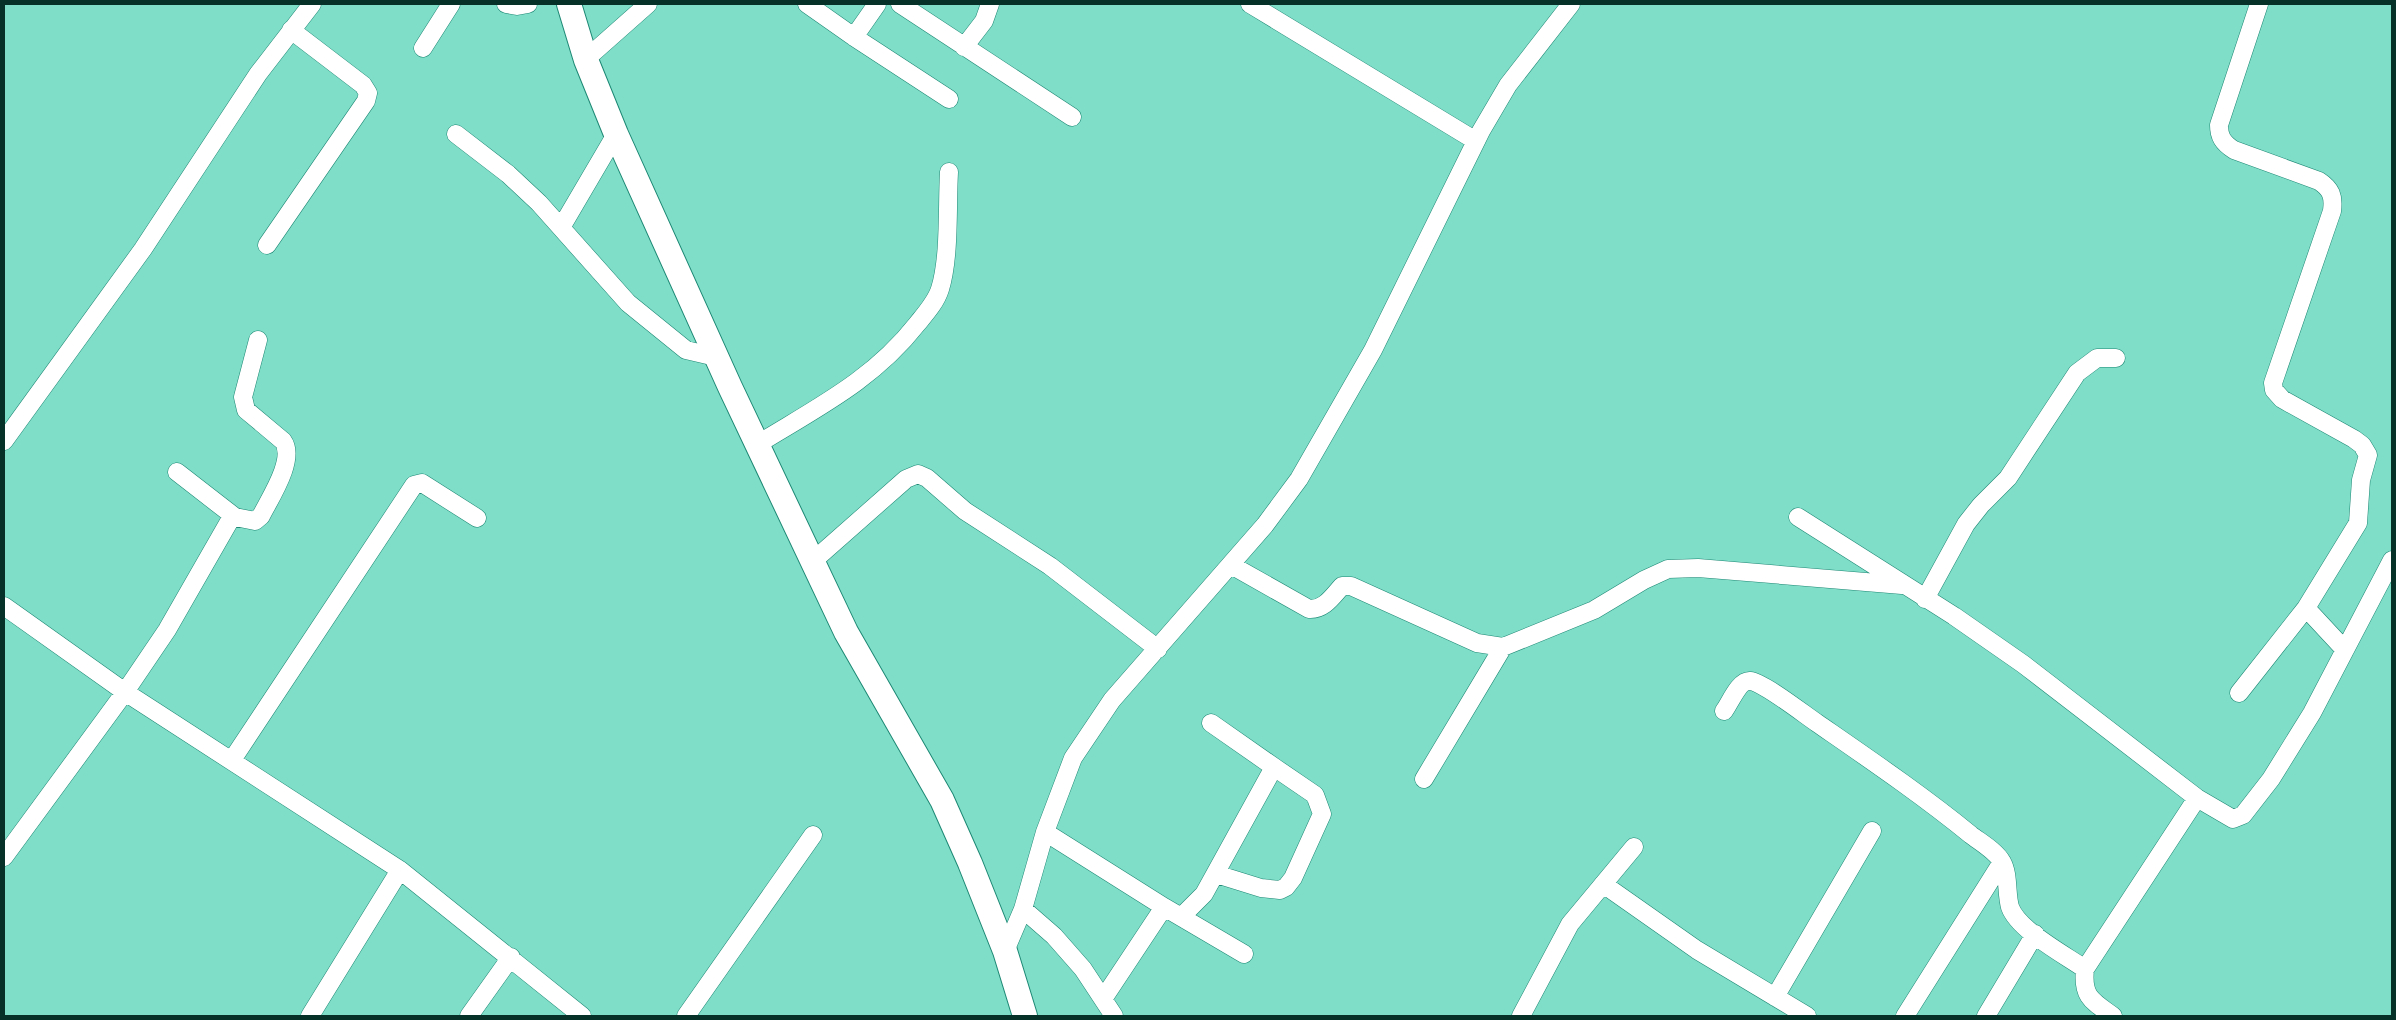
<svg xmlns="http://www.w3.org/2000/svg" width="2396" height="1020" viewBox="0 0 2396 1020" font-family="Signika,sans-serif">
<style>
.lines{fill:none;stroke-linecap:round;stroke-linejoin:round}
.street-casing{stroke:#1d8874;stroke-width:19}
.secondary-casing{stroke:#1d8874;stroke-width:26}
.street{stroke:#fff;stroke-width:18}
.secondary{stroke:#fff;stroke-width:24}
</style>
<rect width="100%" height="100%" fill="#7fdec8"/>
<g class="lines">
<g class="street-casing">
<path id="street" d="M506 4 517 6 528 4
M807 4 854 37 949 99
M900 4 1072 117
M1250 4 1476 141
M2259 4 2219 125C2219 137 2223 143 2234 150L2319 181C2331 189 2334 196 2332 211L2273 383 2274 390 2282 399 2354 439 2362 445 2368 455 2361 480 2358 523 2306 608 2345 650
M854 37 877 4
M964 47 984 21 990 4
M423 48 451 4
M587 58 648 4
M456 134 508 174 539 203 628 303 686 350 716 357
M562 226 616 134
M267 245 366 101 368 93 363 85 291 30
M4 441 143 249 258 74 312 4
M758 444C818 407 873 380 917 324 926 313 936 302 940 289 950 257 947 206 949 172
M177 472 235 517
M1798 517 1954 616 2023 664 2197 798 2233 819 2243 815 2271 779 2312 713 2392 560
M813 561 906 479 918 474 927 478 965 511 1050 566 1158 649
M1231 565 1309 609C1324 610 1332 597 1342 586H1351L1477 643 1503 647 1594 610 1644 580 1668 569 1698 568 1902 585
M1925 599 1966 524 1981 505 2008 478 2077 373 2097 358H2116
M4 606 125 692 400 870 582 1016
M2239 693 2306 608
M1724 711C1730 703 1739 680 1750 681 1763 682 1805 715 1817 723 1869 759 1922 795 1971 835 1980 842 1996 851 2002 862 2009 874 2006 893 2010 907 2018 930 2065 955 2085 969
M232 760 414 485 422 483 477 518
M1424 779 1503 647
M1045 832 1164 907
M4 857 125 692 167 630 230 520 235 517 255 521 261 516C270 498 296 459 283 441L246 410 243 397 258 340
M1216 874 1261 888 1280 890 1286 887 1293 878 1322 814 1315 795 1274 767
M1603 884 1697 950 1807 1016
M1023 909 1054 936 1083 969 1114 1016
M1181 917 1204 894 1274 767 1211 723
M1005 951 1023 909 1045 832 1073 758 1112 700 1265 525 1299 479 1373 350 1481 131 1508 85 1571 4
M1775 997 1872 831
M1103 999 1164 907 1244 954
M310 1016 400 870
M469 1016 511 957
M686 1016 813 835
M1521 1016 1570 924 1634 847
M1905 1016 2002 862
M1986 1016 2035 934
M2113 1016C2092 1001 2082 997 2085 969L2197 798"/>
</g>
<g class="secondary-casing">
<path id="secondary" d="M569 4 586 60 616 134 730 387 846 632 942 800 970 863 1005 951 1025 1016"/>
</g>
<use href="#street" class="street"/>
<use href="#secondary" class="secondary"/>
</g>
<rect width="2396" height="1020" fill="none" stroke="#053129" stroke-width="10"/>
</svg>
